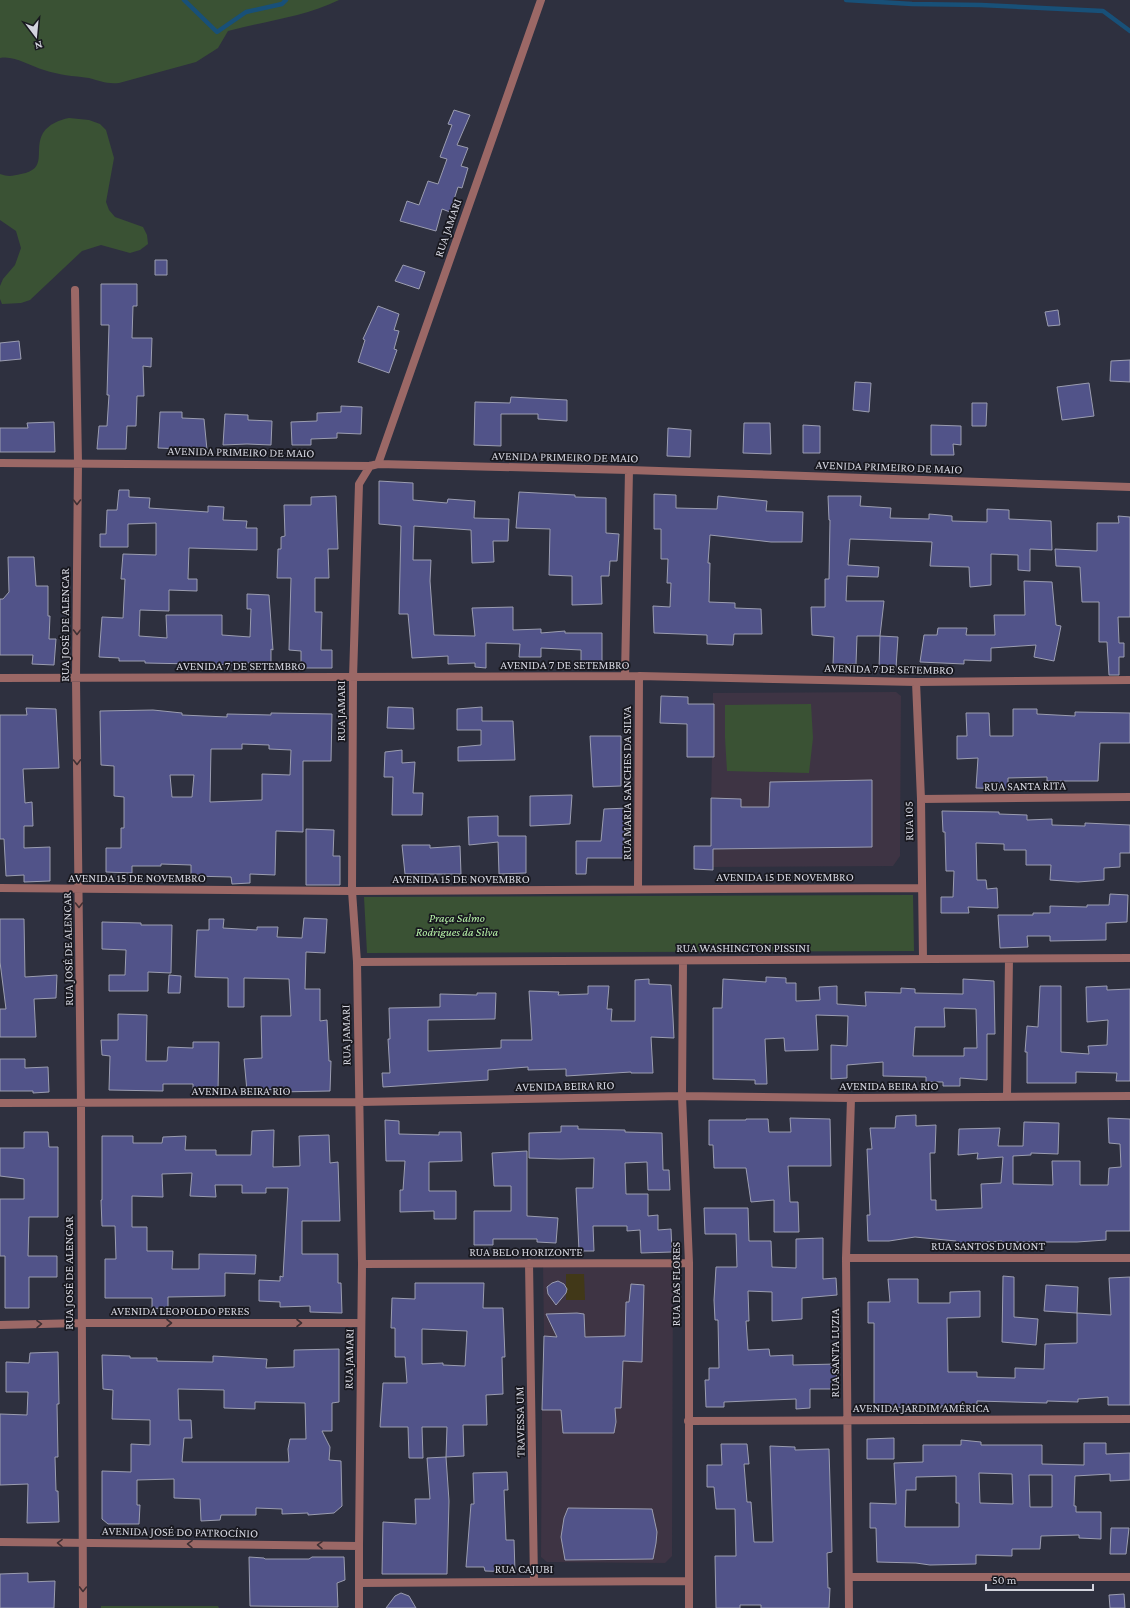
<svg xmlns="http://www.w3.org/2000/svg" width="1130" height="1608" viewBox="0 0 1130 1608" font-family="'Crimson Pro',serif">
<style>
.education{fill:#3e3444}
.green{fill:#3a5234}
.sand{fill:#413818}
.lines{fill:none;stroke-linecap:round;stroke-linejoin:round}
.stream{stroke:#185078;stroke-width:4.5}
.building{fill:#515389;stroke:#9b9db0;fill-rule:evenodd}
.minor{stroke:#9b6866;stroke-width:8}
.tertiary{stroke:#9b6866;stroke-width:8}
.oneway{stroke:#3f3034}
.labels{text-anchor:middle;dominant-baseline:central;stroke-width:3.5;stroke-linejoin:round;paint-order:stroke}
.street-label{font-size:12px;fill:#d3d4de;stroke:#18181f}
.park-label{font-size:12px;font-style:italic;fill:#b7f3a8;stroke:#18181f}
</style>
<rect width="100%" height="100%" fill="#2e303f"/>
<path class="education" d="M896 692 901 696 900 856 893 866 710 867 713 693Z
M673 1263 672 1556 665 1563 547 1562 541 1557 542 1410 577 1337 544 1336 543 1264Z"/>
<path class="green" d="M0 0H339C304 17 265 21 228 31L218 48 196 62 119 83C105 84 101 81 89 78 73 76 59 75 44 70 30 66 14 55 0 58Z
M69 118 89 120 100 124 106 130 114 158 106 202 109 210 115 217 143 227 147 235 148 244 140 250 130 253 101 245 82 251 30 300 21 303 2 304 0 299V286L3 279 15 265 21 248 16 231 0 220V174C8 177 13 176 21 174 49 169 33 150 43 133 49 124 59 120 69 118Z
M811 704 813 738 809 773 727 771 725 738V705Z
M913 895 914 951 367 953 364 897Z
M101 1606H218L219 1608H101Z"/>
<path class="sand" d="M566 1274H584L585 1300H566Z"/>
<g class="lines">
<path class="stream" d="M184 0 217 32 246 12 282 4 286 0
M846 0 912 4 981 5 1103 11 1130 31"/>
</g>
<path class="building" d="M454 110 470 115 457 145 468 148 461 166 468 168 462 188 458 187 450 212 442 209 436 231 400 221 407 201 419 205 428 181 438 184 447 159 440 157 452 125 448 124Z
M155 260H167V275H155Z
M403 265 425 272 419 289 395 281Z
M101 284H137V306H133L132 338H152L151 367 143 366 144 396H137L136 426H127L126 449H97L99 426H107L109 395H107L109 325H101Z
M378 306 399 314 394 330 399 331 394 349 397 350 389 373 358 362 365 340 363 339Z
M1058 310 1060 325 1048 326 1045 312Z
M19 341 21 359 0 361V343Z
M1130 360V382L1110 381 1111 361Z
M855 382 871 383 869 412 853 410Z
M1089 383 1094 416 1062 420 1057 387Z
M511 397 567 400V421L538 419V414H501V446L474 445 475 402 510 403Z
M972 403H987L986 426H972Z
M341 406 362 407 361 434 337 433V438L311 439V445H292L291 422 317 421V413L341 412Z
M160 412H182V418L204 419 207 450 158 448Z
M225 414 248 415V420L272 421 271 445 247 444 223 445Z
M54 422 55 452H0V428H28L27 423Z
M744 423H770L771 454 743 453Z
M803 425 820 426V453H803Z
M931 425 961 426V445L953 444 954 455H931Z
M668 428 691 430 690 457 667 456Z
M379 481 413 483V500L447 503 448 499 475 501 474 518 509 519 508 541H493L494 562 472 563 471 530 414 526 413 560H431L430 581 434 635 475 636 472 608 513 607V630L541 629V633L565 631V633H602V663L581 664V650L541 648V657H519L520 644 486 643V668L475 667V663L448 664V656L412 658 408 614H399L401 526 379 524Z
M119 490H129V497L150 498 149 508 208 512V506L224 507 223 520 247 521 246 528H257V550L189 548 188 579H197V591L169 590V611L140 610 139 636 167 638 166 615H222V635L250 637 251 609H247V594L269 595 273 650 271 649V663H244L243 665 145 663V661H119V658L99 657 102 617 123 618 125 579H121L123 554 156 555V523L128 524V547H100V534H106L107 510H117Z
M519 492 575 495V497L606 498V533L619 534 617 561H610L609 576H601L602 604 572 605V576L549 575 550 529 516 528Z
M654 494 676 495V508L717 509 718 496 767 501 766 511 803 512 802 542H771L710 535 708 563H710L709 602 735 603V608L761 609 762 634H734L733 645 707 644V635L654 633 653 606 670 607 671 583H667L668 559H661V529H654Z
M336 496 338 549H328L329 578H315V612H322L321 650H332V668H301V651L289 650 291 578H277L278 549H281V537L285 536 284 505H311V497Z
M828 496H861L860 506 891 508 890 518 929 519V514L952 516V521L987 522V509L1009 510V519L1051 521 1052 550 1030 549V571L1018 570V555L991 554V585L970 587 969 567 930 566 932 542 850 539 848 565 879 567 878 577 847 576 846 601H884L880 636H857L856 664 833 665 834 637 812 635 811 607H825V579H829L830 520H829Z
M1118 516 1130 517V617H1118L1119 643H1124V657H1119V675H1109L1107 642H1099V602H1082L1080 567 1056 566 1055 549 1097 551V523H1119Z
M8 557H34L36 586H48V616H50L49 639H56L54 665 32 664 33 655H0V599H3L9 592Z
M1024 581 1052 582 1056 625 1061 626 1054 661 1034 657 1036 645 991 648V661L964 660V664L920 662 924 635H937L938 628H967L966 635H995L994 615H1025Z
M880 636 898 637 896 668H879Z
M661 696 688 697V704H714V757H687V724L660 723Z
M388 707 413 708 414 729 387 728Z
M482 707V721H513L515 760 458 761V747L481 745V730H457V709Z
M26 708 56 709 59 768 23 769 25 803 32 802 33 826H24V848L50 847V881L24 882V875L6 876 4 839H0V715H27Z
M1013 709H1037V714L1075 716V712L1130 713V743H1100L1098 781H1047V777L1008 778V789L976 788 978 758 957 759V736H967L966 713H989L990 736H1013Z
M153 710 182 713V715L227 717V714L271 715V713L332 714 331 761H303V832L276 831 275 875 250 874V883L232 884 231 877 191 876V865L161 864V866H132V873L106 872V848H121V828H124V797L114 796V766L101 765 100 711ZM242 744 269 745V749L291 750 290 775 262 774V800L210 802 211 749H242ZM170 775H194L192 797H172Z
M590 736H621V786L593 787Z
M402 750V763L415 762 413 793H423L422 815H392L393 777H384L385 752Z
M872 780V847L713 849V870L694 869V846H711V798L741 799V807H769L770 782Z
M572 795 570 824 530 826V796Z
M629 808 628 832H624V858H587L586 874H576V841H601L604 809Z
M942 811 999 812V814L1027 815V820L1052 819V825L1085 826V823L1130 825V853H1120V867L1104 868V880L1078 882 1050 880 1051 865H1026V850H1004V844L976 843 977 880H986L987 889 997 888 998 908 968 907 969 913H941V897H953L954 871H946L945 832H943Z
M498 816V836H526V873L499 874 498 842 469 845 468 817Z
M306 829 334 830 333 856H340V885H306Z
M402 845H430V848L460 846 461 874H405Z
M1110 894 1128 895 1127 922 1106 923V940L1050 941V936H1027L1028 947 1000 948 998 915H1033V913H1050V906L1087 907V905H1109Z
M304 918 327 919 325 953 306 952 305 989H320V1021L327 1020 329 1061H331L330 1091 278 1092V1089L247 1091 244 1059 262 1058 261 1016H291L289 979 244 978V1007H228V978L195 977 197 930H209V919H224L223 928 257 930V927H278L277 937 302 938Z
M0 919H24L25 977 57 975 56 998 34 999 36 1037H0V1009H6L0 962Z
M102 922 141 923V925H172L171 973 148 972V991H109V975H125L126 950 102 949Z
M169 975 181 976 180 993H168Z
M766 977 786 978V983H796V1001L820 1000 819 987 837 986V1004L866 1006 865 992 901 993V988L915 989V993L963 994V979L994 981 995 1034H987V1080L960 1078V1086H943V1082H926V1077L883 1076V1062L847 1065V1078L831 1079V1045L847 1046 848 1016 816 1015 818 1050 785 1051 784 1038 765 1039 767 1084H755V1080L713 1079V1008H722L723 979 766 982ZM944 1008 976 1009 977 1048H964V1056H913L915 1027H945Z
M649 979V984L671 985 673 1018 674 1038 651 1037 653 1073H631V1072L566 1076V1069L528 1070V1067L488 1070V1080L383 1087 382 1073H390L388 1039H390L389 1008 440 1007V994L477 995V993H496L495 1019 428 1020V1051L501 1048V1040H532L529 991 559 992 558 995 588 994V986H609L607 1009H612L611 1021H635V980Z
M1040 986H1061V1052L1089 1054 1088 1046 1107 1045 1108 1020 1087 1022 1086 987 1107 986V990L1130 989V1081H1116L1117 1073 1076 1072V1083H1027V1052H1025L1027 1026 1038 1027Z
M118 1014 147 1015 146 1061H167L168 1047 193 1048V1042H219L218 1090H193V1084H163V1091L109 1090 110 1056 102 1055 101 1040H118Z
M0 1059H25V1068L48 1067 49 1092 33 1093V1091H0Z
M916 1115V1126L936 1125 935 1153H930L931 1200H936V1210L982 1208 981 1184 1001 1183 1003 1157 977 1159 978 1153 958 1155 959 1129 1000 1128 998 1146H1023L1024 1122 1059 1123 1058 1154 1031 1153V1155L1013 1156V1184L1053 1185 1052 1161H1080V1185H1108L1109 1168 1121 1167 1120 1144 1109 1143 1108 1118 1130 1119V1231H1106V1240L1077 1242H1014V1247H1002V1241L956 1244V1241L915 1237 889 1241H868L867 1215H870L867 1149H872L870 1128H895L896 1116Z
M790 1118 830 1119 831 1166H788L790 1202H798L799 1232H774V1200L751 1202 746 1168H714L713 1145H709V1120H746V1119H768L769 1132H791Z
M385 1120 399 1121V1134L439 1135V1132H461L462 1161 429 1162V1191H456V1219H434V1211L400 1212V1190H403L405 1161H386Z
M561 1126H578V1129L625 1130V1132L662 1133 663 1170H669L670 1190H648L647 1162 625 1163 626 1194H648V1216L658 1215V1230L671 1229 672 1252 641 1253 640 1230 627 1231V1226H593L594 1251H579L576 1188H593L594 1158 560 1159 529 1158V1133L561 1132Z
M274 1130 273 1167 300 1166 299 1136 329 1135 330 1163 338 1162 340 1221H302V1254H338V1283H341L342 1313 310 1312V1306L280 1307V1302L259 1301V1280L280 1281V1276L283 1277 288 1188H266V1193H242V1185H215L216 1197 190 1196 192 1173 162 1174 163 1197 132 1196V1227H147V1251H173L172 1269H199V1254L256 1255 255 1274 225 1273V1296L168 1297V1309L152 1308V1298H105V1259H116L115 1226H102L101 1200H102V1136H133V1143H162L163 1137 186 1136 185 1150H216V1155H251L252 1131Z
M24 1132H48L49 1147H58V1217H29L28 1256H57V1277H29V1308H5V1256H0V1199H24V1179L0 1176V1148H24Z
M527 1151V1216L558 1218 556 1243 537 1242V1239H493V1245H474V1211H511V1186H494L492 1153Z
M704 1208H748L749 1241H771L772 1267 796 1268V1239L823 1238V1279L836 1278 837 1295 802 1298V1319L772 1321V1292L748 1291 749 1321H746L748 1350 769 1349 770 1356 793 1355V1365L837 1364 836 1389H810V1408L796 1409V1399L724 1402V1407H706L705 1380H709V1368H719L718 1320H715L714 1300 716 1267H737L736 1234H705Z
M1003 1276 1014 1277V1317L1038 1319 1036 1345 1002 1342Z
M1130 1277V1405H1108V1397L1078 1399V1402L1047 1401V1403L977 1401V1404L941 1406V1408L874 1407V1323H868V1302H890L888 1279H918V1303H950V1292L980 1291V1317L947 1318 948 1372H977V1377L1015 1378V1368L1044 1369 1045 1344 1077 1343V1313L1111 1315 1109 1278Z
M558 1281 564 1284 567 1289 566 1293 556 1305 548 1294 547 1287 552 1283Z
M415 1283H484L483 1308H503L505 1357H502L503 1394 486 1395 487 1425H463L464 1456 446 1457 447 1427H422L423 1458H409L408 1427H380L383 1383H407L405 1357H395V1328H391L392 1298 415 1299ZM422 1329 467 1331 465 1366 443 1365V1363L422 1364Z
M631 1284 644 1285 642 1362 623 1361 621 1408H615L616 1422 614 1433H563L561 1410H542L544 1336 557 1337 546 1314 577 1313 584 1314 585 1337 625 1336 626 1302H629Z
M1046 1285 1078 1287 1077 1313 1044 1311Z
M339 1349V1402L332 1403V1431H322L330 1447 329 1460 341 1461 342 1506 334 1513 308 1515V1513L282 1514V1509L256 1508V1515H221L220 1520 201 1521 200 1499 174 1498V1479L137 1480V1505H140L139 1524H108L102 1519V1471L131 1472V1444L150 1445V1420L112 1419 113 1390 103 1389 102 1355 130 1356V1358H157V1361L213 1362V1356L267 1359 266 1368 294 1367V1350ZM178 1389 224 1390V1408L255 1409V1402L305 1403 306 1439H290L288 1449 289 1462H182L184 1438H192L191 1420H179Z
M58 1352 59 1404H57L58 1457H55L56 1491H58L59 1522 27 1523 28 1484 0 1485V1414L27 1415 28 1392H6V1362L29 1363 30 1353Z
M894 1438V1459H867V1439Z
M961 1440 981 1442V1445H1042V1464L1084 1465V1443H1106V1454L1130 1453V1480L1110 1481V1474L1075 1476 1074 1506H1076V1512H1101V1539L1079 1538V1535L1041 1536 1040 1549H1012V1556L976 1555V1564L930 1565 916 1563 877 1562 876 1528H870V1503L896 1504 894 1463 923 1462V1445H961ZM979 1473 1012 1474 1013 1504 980 1503ZM1029 1475H1052V1507H1030ZM956 1476V1503H959V1527H905L906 1490H916V1477Z
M721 1444H747L749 1464H744L747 1502H751L754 1542H773L770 1446 795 1447V1450L829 1449 832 1552 827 1553 828 1588H830L829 1608H761V1605H740V1608H716L715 1556H736L735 1509H716L714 1487H707V1465H722Z
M446 1457 449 1501 447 1574H382L383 1522 416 1524 415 1499H430L427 1458Z
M507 1472 508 1490H504L506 1540H514L515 1572 485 1571 484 1567H466L471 1504H474L473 1473Z
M568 1508 652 1509 657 1532 656 1543 653 1559 565 1560 561 1537 564 1518Z
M1111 1528H1129L1126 1554H1110Z
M249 1557 264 1558 265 1559H309L312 1557H344L345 1580 337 1583 338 1607 250 1606Z
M28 1573V1582L55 1581 54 1608H0V1574Z
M401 1593 409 1596 416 1608H386L395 1596Z
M1124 1594 1125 1608H1110L1109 1595Z"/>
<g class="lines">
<path class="minor" d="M75 290 78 463 76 679 81 1104 83 1608
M0 463 370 466 378 464 629 470 1130 487
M378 464 541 0
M625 676 629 470
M0 678 639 676 916 682 1130 680
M916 682 921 799 923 959
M921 799 1130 797
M0 888 352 891 922 888
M638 889 639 676
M683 961 682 1096 689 1263V1608
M357 962 1130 958
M1007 1097 1009 959
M0 1103 359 1102 682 1096 851 1098 1130 1096
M846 1258H1130
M529 1263 534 1581
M362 1264 689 1263
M0 1325 81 1323H361
M688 1421 1130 1419
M359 1546 362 1264 357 962 352 891 353 678 359 484 370 466
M849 1577H1130
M359 1583 689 1581
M849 1608 846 1258 851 1098"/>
<path class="tertiary" d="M0 1542 359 1546V1608"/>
</g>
<defs><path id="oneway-chevron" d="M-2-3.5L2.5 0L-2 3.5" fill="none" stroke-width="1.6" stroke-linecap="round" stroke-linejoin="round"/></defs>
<g class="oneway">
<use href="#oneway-chevron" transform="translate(77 502) rotate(90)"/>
<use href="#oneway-chevron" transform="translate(77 632) rotate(90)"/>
<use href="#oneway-chevron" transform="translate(77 762) rotate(89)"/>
<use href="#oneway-chevron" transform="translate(79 905) rotate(90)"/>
<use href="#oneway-chevron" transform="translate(169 1323)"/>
<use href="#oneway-chevron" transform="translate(299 1323)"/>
<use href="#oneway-chevron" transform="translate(39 1324) rotate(-1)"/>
<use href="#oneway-chevron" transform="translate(60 1543) rotate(-179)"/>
<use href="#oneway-chevron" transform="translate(190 1544) rotate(-179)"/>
<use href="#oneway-chevron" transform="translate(320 1545) rotate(-179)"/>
<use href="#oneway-chevron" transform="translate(83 1589) rotate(91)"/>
</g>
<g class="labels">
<g class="street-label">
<text transform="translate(448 228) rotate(-71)">RUA JAMARI</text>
<text transform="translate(241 452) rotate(1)">AVENIDA PRIMEIRO DE MAIO</text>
<text transform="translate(565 457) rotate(1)">AVENIDA PRIMEIRO DE MAIO</text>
<text transform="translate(889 467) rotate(2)">AVENIDA PRIMEIRO DE MAIO</text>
<text transform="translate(65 625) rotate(-90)">RUA JOSÉ DE ALENCAR</text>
<text x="565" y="665">AVENIDA 7 DE SETEMBRO</text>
<text x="241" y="666">AVENIDA 7 DE SETEMBRO</text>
<text transform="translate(889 669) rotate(1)">AVENIDA 7 DE SETEMBRO</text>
<text transform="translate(341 711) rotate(-90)">RUA JAMARI</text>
<text transform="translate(627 783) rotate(-90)">RUA MARIA SANCHES DA SILVA</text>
<text transform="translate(1025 786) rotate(-1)">RUA SANTA RITA</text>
<text transform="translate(909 821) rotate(-91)">RUA 105</text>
<text x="785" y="877">AVENIDA 15 DE NOVEMBRO</text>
<text x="137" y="878">AVENIDA 15 DE NOVEMBRO</text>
<text x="461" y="879">AVENIDA 15 DE NOVEMBRO</text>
<text x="743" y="948">RUA WASHINGTON PISSINI</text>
<text transform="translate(68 949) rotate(-91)">RUA JOSÉ DE ALENCAR</text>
<text transform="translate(346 1035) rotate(-91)">RUA JAMARI</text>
<text transform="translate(565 1086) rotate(-1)">AVENIDA BEIRA RIO</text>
<text x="889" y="1086">AVENIDA BEIRA RIO</text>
<text x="241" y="1091">AVENIDA BEIRA RIO</text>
<text x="988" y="1246">RUA SANTOS DUMONT</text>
<text x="526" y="1252">RUA BELO HORIZONTE</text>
<text transform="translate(69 1273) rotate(-90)">RUA JOSÉ DE ALENCAR</text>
<text transform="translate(676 1284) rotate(-90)">RUA DAS FLORES</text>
<text x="180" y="1311">AVENIDA LEOPOLDO PERES</text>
<text transform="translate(835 1353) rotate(-90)">RUA SANTA LUZIA</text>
<text transform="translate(349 1359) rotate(-89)">RUA JAMARI</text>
<text x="921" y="1408">AVENIDA JARDIM AMÉRICA</text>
<text transform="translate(520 1422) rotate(-91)">TRAVESSA UM</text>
<text transform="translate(180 1532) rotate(1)">AVENIDA JOSÉ DO PATROCÍNIO</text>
<text x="524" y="1569">RUA CAJUBI</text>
</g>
<g class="park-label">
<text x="457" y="918">Praça Salmo<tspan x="457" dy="14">Rodrigues da Silva</tspan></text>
</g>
</g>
<g transform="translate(36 36) rotate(164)" stroke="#18181f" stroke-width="3" paint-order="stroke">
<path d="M0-3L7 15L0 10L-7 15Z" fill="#d3d4de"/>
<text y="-6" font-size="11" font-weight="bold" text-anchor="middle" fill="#d3d4de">N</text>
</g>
<path d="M986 1584v6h107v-6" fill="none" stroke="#d3d4de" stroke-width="2"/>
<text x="992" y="1584" font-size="12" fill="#d3d4de" stroke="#18181f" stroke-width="3" paint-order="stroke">50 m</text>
</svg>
